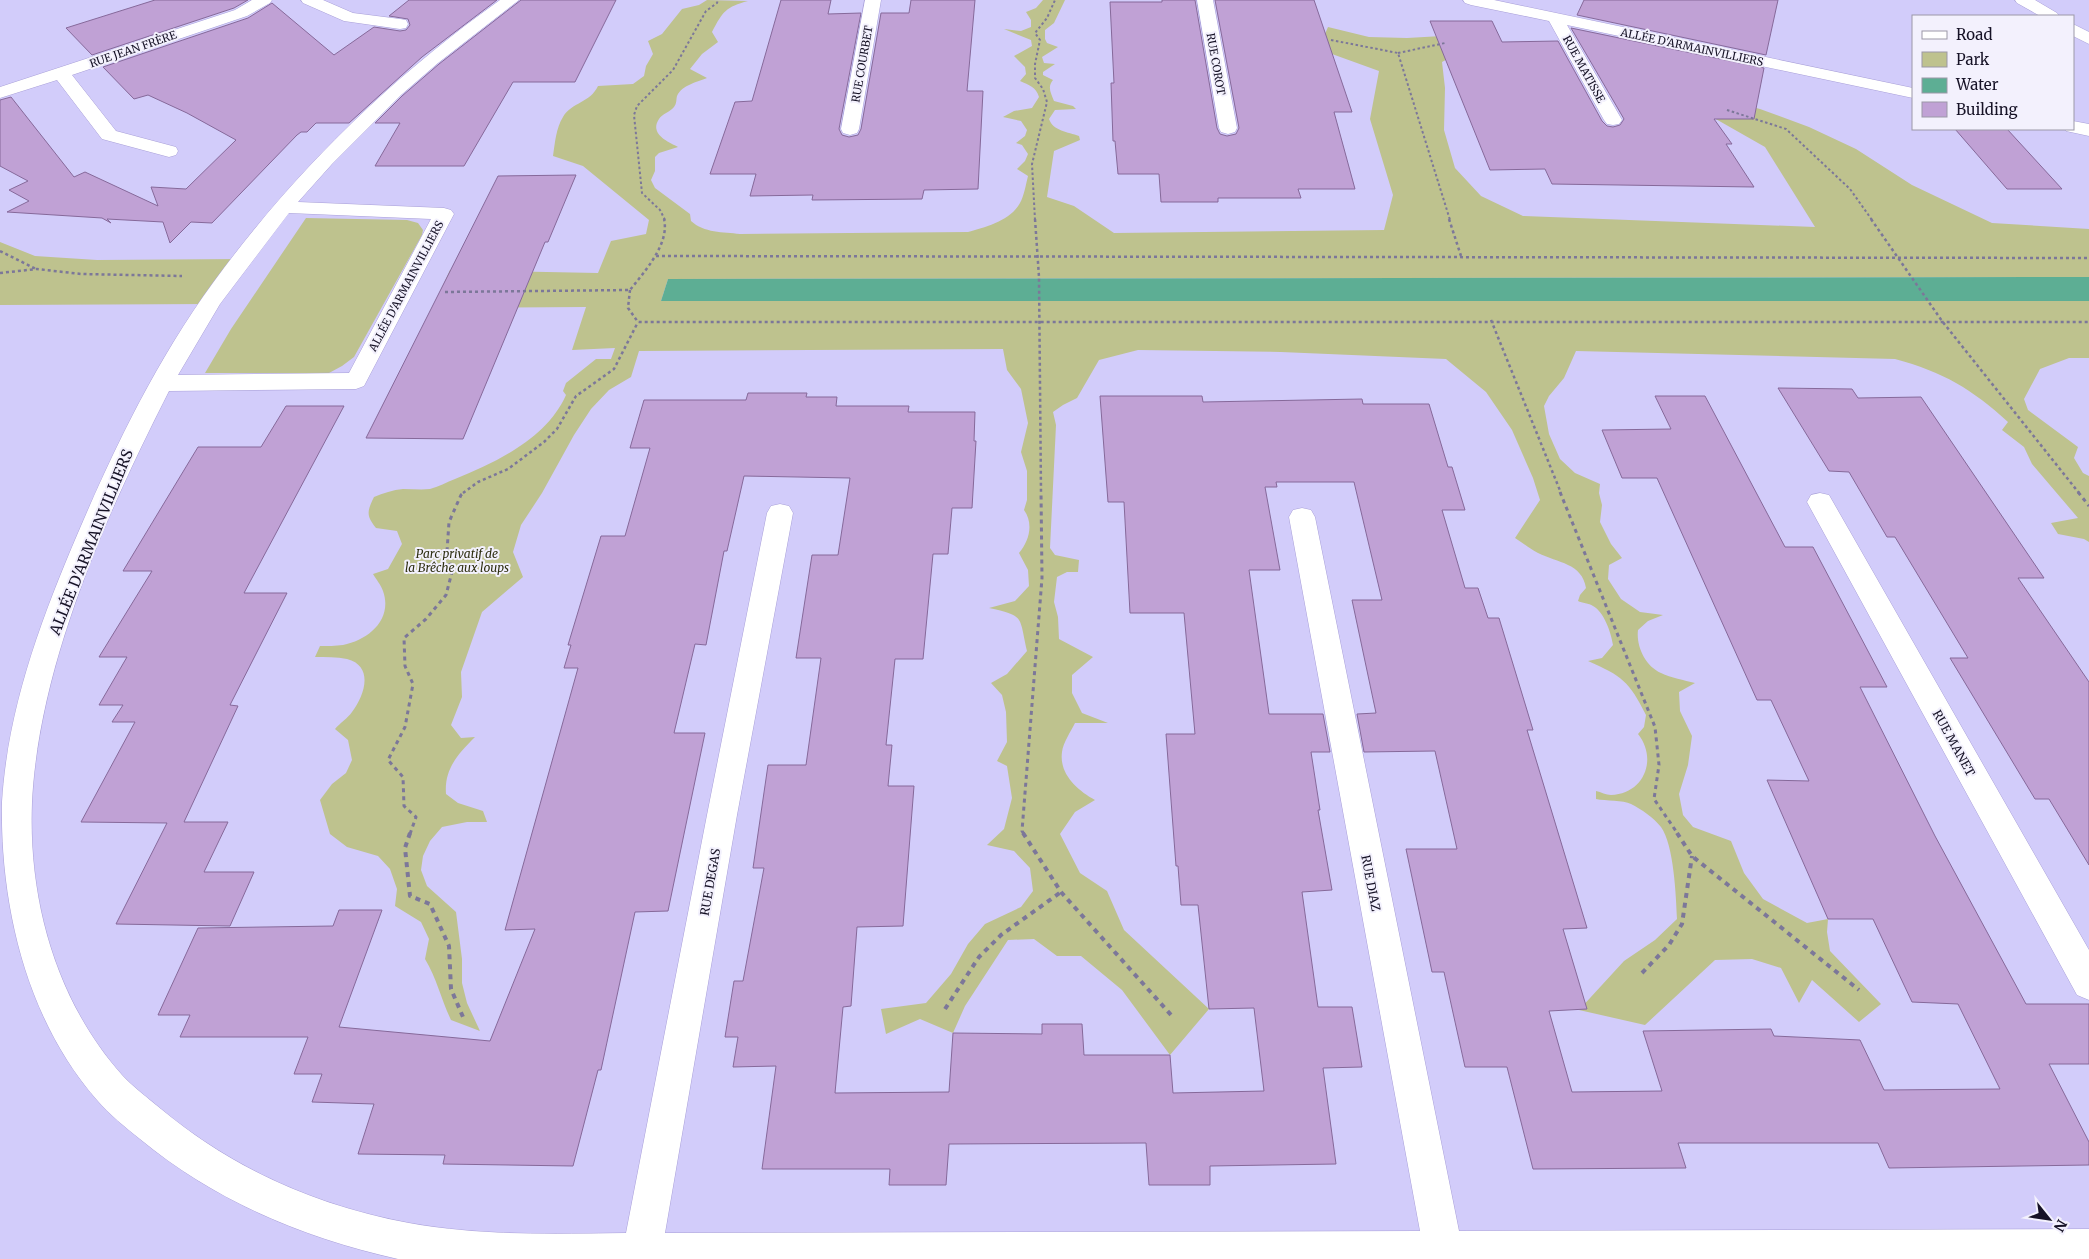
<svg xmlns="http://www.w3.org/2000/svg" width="2089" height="1259" viewBox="0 0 2089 1259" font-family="Merriweather,serif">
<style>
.green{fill:#bec28e}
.water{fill:#5dae94}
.building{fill:#c0a1d5;stroke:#86699a}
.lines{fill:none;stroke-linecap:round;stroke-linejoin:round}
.street-casing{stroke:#a9a0d8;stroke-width:1}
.path-far3{stroke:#7c7799;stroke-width:2;stroke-dasharray:2.5 2.5;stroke-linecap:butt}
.path-far2{stroke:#7c7799;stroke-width:2.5;stroke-dasharray:3 3;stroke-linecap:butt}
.path-far1{stroke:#7c7799;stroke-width:3;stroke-dasharray:4 4;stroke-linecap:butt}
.path{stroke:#7c7799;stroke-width:4;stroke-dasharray:5 5;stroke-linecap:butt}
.street{fill:#fff;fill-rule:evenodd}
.labels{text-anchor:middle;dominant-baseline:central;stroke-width:4;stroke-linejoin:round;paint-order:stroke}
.far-street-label{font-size:11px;fill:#161226;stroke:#f3f1fd}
.park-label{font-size:12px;font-style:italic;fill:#2d2e10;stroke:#f3f1fd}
.street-label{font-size:12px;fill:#161226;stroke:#f3f1fd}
.near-street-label{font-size:15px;fill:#161226;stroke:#f3f1fd}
</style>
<rect width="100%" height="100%" fill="#d2ccfa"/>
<path class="green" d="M707 0 748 1C726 7 723 11 712 32L718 42 702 54 690 69 707 78C697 82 682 85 677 96 676 100 677 103 674 107 670 112 662 114 659 119 649 134 668 142 678 147L659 153 655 157V171L651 180 655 188 690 214 691 221C704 233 723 232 740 234L968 232C985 227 1010 221 1020 203 1024 196 1026 184 1028 176L1017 169 1025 161 1028 154 1022 145 1016 143 1025 136 1027 130 1021 121 1003 117 1014 111 1032 108 1039 97C1036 87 1029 85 1020 81L1026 74 1025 67 1014 56 1032 46 1031 40 1004 29 1021 31 1031 27V20L1026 12 1036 8 1043 0H1065L1054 23 1045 30V39L1047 43 1058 47 1042 57 1044 63 1055 64 1043 72V75L1053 80C1047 87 1051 93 1054 101L1073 106 1076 109 1055 110 1049 119C1053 131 1068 132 1079 136L1080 140 1054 151 1047 197 1074 206 1114 233 1384 230 1393 195 1370 119 1379 71 1332 54 1317 52 1328 27 1369 37 1407 38 1442 36 1468 48 1442 62 1445 88 1444 130 1455 168 1481 196 1523 216 1815 227 1765 147 1714 118 1704 94 1760 109 1809 127 1856 149 1912 185 1992 223 2089 229V277L668 279 661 301H2089V358H2069L2040 369 2024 399 2028 410 2078 447 2074 458 2083 473 2089 476V542L2084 539 2058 534 2051 523 2078 518 2032 464 2024 447 2002 430 2008 422C1972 389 1943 372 1895 359L1576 351 1564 378 1549 396 1544 406 1549 434 1560 459 1575 473 1600 484 1599 493 1602 505 1600 522 1611 544 1622 558 1609 565 1608 579 1621 599 1640 612 1663 615 1648 621 1638 630C1636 646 1645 666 1661 673 1671 678 1684 680 1695 683L1679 692 1680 711 1692 736 1688 765 1679 794 1683 815 1693 827 1731 841 1744 873 1763 899 1807 923 1828 919 1827 932 1830 951 1881 1004 1859 1022 1812 980 1799 1003 1781 968 1752 959 1715 960 1645 1025 1579 1010 1624 961 1655 940 1677 919C1676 896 1674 845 1661 827 1654 818 1641 809 1631 804 1623 800 1606 801 1596 799V791C1601 792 1606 795 1611 795 1644 794 1658 759 1638 734L1644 727 1646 715C1629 681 1622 676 1588 661L1602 658 1613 645C1611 632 1604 612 1593 606 1589 603 1582 603 1578 601L1580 595 1586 588C1582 563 1558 563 1538 553 1530 549 1523 543 1515 538L1540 500 1533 478 1512 430 1486 392 1446 359 1281 352 1138 350 1099 360 1077 398 1063 405 1053 412 1056 425 1050 548 1055 555 1079 560 1078 572H1067L1057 577 1054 602 1058 617 1059 639 1093 657 1072 675V693L1082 713 1108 723H1075C1071 731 1063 743 1062 752 1059 774 1077 790 1095 800L1075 812 1060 834 1080 873 1107 891 1124 930 1209 1009 1170 1055 1122 990 1081 956H1057L1034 939 1008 940 965 1006 953 1033 920 1019 886 1034 881 1009 926 1003 951 974 968 944 985 924 1021 907 1033 891 1030 868 1014 851 987 845 1004 829 1012 798 1007 766 997 761 1007 742 1006 712 1002 695 991 683 1007 674 1027 651C1019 616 1025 616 989 608L1015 601 1029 586 1028 570 1019 553C1029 541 1034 524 1024 510L1027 500V471L1021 452 1028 423 1021 389 1007 370 1003 349 639 351 631 377 609 390 591 409 574 435 542 493 521 525 513 552 523 577 482 612 461 672 462 697 451 725 461 738 475 737C458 754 444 769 446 794L458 803 483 811 487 822H467L442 827 430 841 423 856 421 870 427 886 456 912 462 959V983L467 1003 480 1031 451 1020C441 999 437 979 425 959L429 939 421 922 395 906 397 889 390 869 378 856 347 847 330 834 320 800 332 784 346 773 352 760 348 740 335 729C340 723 348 718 352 712 365 695 374 666 347 659 337 657 325 657 315 657L320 646C327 646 336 646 343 645 369 640 393 619 383 591 381 585 376 579 373 574L388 569 402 544 397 531 376 528C366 516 367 511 374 497 383 493 393 490 403 489 412 489 422 490 430 489 438 487 447 482 455 479 497 462 547 438 566 395L563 391 566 383 596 359H611L615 348 572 350 586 307 433 308 450 270 598 273 611 241 646 234 649 220 583 166 553 156C555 143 556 128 563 117 572 102 590 103 598 86L633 84 644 76 646 66 653 54 648 41 662 34 682 9 699 5Z
M306 218 407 220 418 223 423 230 422 235 354 357 342 366 329 373H205L231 329Z
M0 242 35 256 97 260 242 259 211 304 0 305Z"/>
<path class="water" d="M2089 277V301H661L668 279Z"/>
<path class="building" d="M155 0H248L234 8 92 55 66 28Z
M409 0H497L422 57 349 123H316L307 132H301L297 135 212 223 191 222 170 243 163 222 107 219 111 223 102 218 7 212 29 201 9 190 28 181 0 166V100L11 97 74 177 85 172 158 206 151 187 186 189 236 140 187 113 148 95 134 99 103 67 248 18 272 3 334 55 374 27 400 31 406 30 410 25 408 19 389 16Z
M521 0H616L575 82H513L464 166H375L400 123H375L402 96 439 64Z
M781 0H831L828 14 861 13 839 129 842 135 849 137 858 135 861 129 881 13H909L911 0H975L967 91H983L978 189 924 190 922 199 812 200 813 195 750 196 756 174H710L735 102 752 101Z
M1162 0H1195L1217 128 1220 134 1227 136 1236 134 1239 128 1215 0H1314L1352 112H1334L1355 189H1298L1301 198H1218V202H1161L1159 174H1118L1115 141H1113L1111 83H1114L1110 2H1162Z
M1584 0H1778L1766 55 1577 15Z
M1430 21H1492L1502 42 1558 41 1602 121 1607 126 1613 127 1620 125 1624 119 1571 28 1764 68 1754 119H1714L1732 144H1726L1754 187 1552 184 1545 169 1490 170Z
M1955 129H2007L2062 189H2007Z
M576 175 548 242H545L463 439 366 438 498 176Z
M1778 388 1852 389 1858 398 1921 397 2044 578H2018L2089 682V865L2049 799H2035L1950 658H1968L1895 537H1887L1849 472 1829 471Z
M748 393H807L806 397H837L836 406H909L908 412H975L974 441H976L972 508H952L948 554H933L923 659H895L886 745H892L888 786H914L903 926 857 927 851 1006 843 1007 835 1093 949 1092 953 1033 1042 1034V1024H1082L1084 1055H1170L1173 1093 1264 1091 1254 1008 1209 1009 1198 905H1181L1178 866H1176L1166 734H1195L1184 613H1130L1124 502H1108L1100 396H1202L1203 402 1362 399 1363 404H1429L1448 467H1452L1465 510H1442L1465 588H1478L1488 618H1499L1533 730H1527L1587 928 1563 929 1587 1009 1549 1011 1572 1092 1662 1091 1643 1031 1771 1029 1774 1036 1860 1040 1884 1090 2000 1089 1958 1004 1912 1002 1873 919H1828L1767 780 1809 781 1771 700H1757L1657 478H1622L1602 430 1671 429 1655 396H1705L1785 547H1813L1887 687H1860L1935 836 2026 1004H2089V1064H2049L2089 1142V1165L1889 1168 1878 1143H1678L1686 1168 1533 1169 1507 1067H1465L1444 972H1432L1406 849H1457L1435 751 1364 752 1357 714 1376 713 1352 600H1382L1354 482H1276L1277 487H1265L1280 570H1249L1269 714H1323L1330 752H1311L1320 810H1318L1332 890 1302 892 1318 1007H1352L1362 1067 1323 1068 1336 1164 1210 1166V1185H1149L1146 1143 949 1144 946 1185H889L890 1169H762L776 1066 733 1067 738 1037H725L734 981H743L764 868H753L768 765H806L821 658H796L812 555H838L850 478 744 476 727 551H724L706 645 695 644 674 733H705L668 911 635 912 601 1070H598L573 1166 443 1164 445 1155 358 1154 374 1104 312 1102 322 1074H294L308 1037H180L190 1015H158L198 928 333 926 339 910H382L339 1027 490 1041 535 929 505 930 578 668H564L571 645H568L601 536H625L650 448H630L644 400H746Z
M286 406H344L244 593H287L230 705 238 706 184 822H228L204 872H254L230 926 116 924 167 823 81 822 135 722H112L123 705H99L127 657H99L152 571H123L198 447H261Z"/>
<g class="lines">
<g class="street-casing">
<path id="street" d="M252 0H272L270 3 247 16 72 75 116 131 176 147 178 151 176 155 169 157 102 139 57 80 0 98V87L235 10Z
M301 0H323L353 13 400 19 406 20 408 24 406 28 400 29 344 21 303 3Z
M500 0H519L438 63 401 95 332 164 298 202 444 208 451 210 454 214 364 386 356 389 169 391C107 513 39 663 32 802 28 900 56 1001 122 1075 134 1088 148 1098 161 1109 233 1169 317 1206 409 1223 481 1236 553 1234 626 1233L707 815 767 513 771 506 780 504 789 506 793 513 737 815 665 1233 1420 1231 1289 517 1293 510 1302 508 1311 510 1315 517 1459 1231 2089 1229V1259H398C304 1238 215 1201 140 1139 125 1127 110 1115 97 1100 27 1020 0 907 2 802 8 703 45 609 84 519 122 431 166 344 224 268 302 164 395 75 500 0ZM289 213 431 219 349 373 178 375 220 304Z
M865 0H881L859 129 857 133 850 135 843 133 841 129Z
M1197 0H1213L1237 128 1235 132 1228 134 1221 132 1219 128Z
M1463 0H1494L1913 88V98L1567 25 1622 120 1619 124 1613 125 1607 124 1604 120 1549 21 1471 5 1465 3Z
M2015 0H2035L2057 13 2059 16H2040L2017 3Z
M2073 24 2089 32V44L2073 36Z
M2073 121 2089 124V136L2066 131 2065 129H2073Z
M1820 493 1829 495 2089 950V1000L2077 995 1807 502 1811 495Z"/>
</g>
<path class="path-far3" d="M1331 40 1398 53 1450 220
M1398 53 1445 43
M1727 110 1786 129 1850 189 1872 220
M665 220 660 210 642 193 634 115 637 106 673 70 706 11 717 3 718 0
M1035 220 1032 164 1047 102 1043 89 1035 78V64L1040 40 1035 33 1047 18 1055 0"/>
<path class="path-far2" d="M1035 219 1039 277 1041 493
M1449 219 1461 256
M1871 219 1942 321 2079 493
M0 251 36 269
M656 256 2089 258
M0 273 37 269 81 274 182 276
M630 290 628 308 638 322H2089
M445 292 630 290C644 272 670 244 664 219
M1491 320 1561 493
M463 493 478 482 508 469 544 442 557 429 576 396 614 369 638 322"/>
<path class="path-far1" d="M1560 492 1655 727 1659 765 1654 799 1678 834
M2078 492 2089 506
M410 834 416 817 404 806 403 777 388 760 405 727 413 684 405 666 404 638 426 619 446 595 452 572 447 551 449 522 461 495 465 492
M1024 834 1022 831 1042 578 1041 492"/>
<path class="path" d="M410 833 405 848 410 896 430 904 449 946 451 989 463 1017
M1023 833 1061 892 1172 1016
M1677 833 1692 856 1859 990
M1642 973 1669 945 1682 924 1692 856
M945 1009 979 957 1001 935 1061 892"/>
<use href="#street" class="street"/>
</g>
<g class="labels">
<g class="far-street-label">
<text transform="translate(1692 47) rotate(12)">ALLÉE D'ARMAINVILLIERS</text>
<text transform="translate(133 49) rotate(-19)">RUE JEAN FRÈRE</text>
<text transform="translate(862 64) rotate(-80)">RUE COURBET</text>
<text transform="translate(1216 64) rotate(80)">RUE COROT</text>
<text transform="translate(1584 69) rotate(61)">RUE MATISSE</text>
<text transform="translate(406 286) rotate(-62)">ALLÉE D'ARMAINVILLIERS</text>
</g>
<g class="park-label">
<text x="457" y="553">Parc privatif de<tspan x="457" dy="14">la Brêche aux loups</tspan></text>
</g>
<g class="street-label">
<text transform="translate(1954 743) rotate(61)">RUE MANET</text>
<text transform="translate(710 882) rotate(-80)">RUE DEGAS</text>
<text transform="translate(1371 883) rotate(79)">RUE DIAZ</text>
</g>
<g class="near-street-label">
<text transform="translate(91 542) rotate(-68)">ALLÉE D'ARMAINVILLIERS</text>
</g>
</g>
<rect x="1912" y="15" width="162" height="115" fill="#f3f1fd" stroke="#9b98a7"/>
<rect x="1922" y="31" width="25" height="8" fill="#ffffff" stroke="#9b98a7"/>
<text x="1956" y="40" font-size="15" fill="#161226">Road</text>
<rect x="1922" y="52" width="25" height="15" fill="#bec28e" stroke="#9b98a7"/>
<text x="1956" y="65" font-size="15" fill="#161226">Park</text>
<rect x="1922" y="78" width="25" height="15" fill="#5dae94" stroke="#9b98a7"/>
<text x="1956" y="90" font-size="15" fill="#161226">Water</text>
<rect x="1922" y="102" width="25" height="15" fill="#c0a1d5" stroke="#9b98a7"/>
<text x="1956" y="115" font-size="15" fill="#161226">Building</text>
<g transform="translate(2049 1219) rotate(120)" stroke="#f3f1fd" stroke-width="4" paint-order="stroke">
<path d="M0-4L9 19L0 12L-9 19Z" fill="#161226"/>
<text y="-8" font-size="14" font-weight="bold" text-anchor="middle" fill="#161226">N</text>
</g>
</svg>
